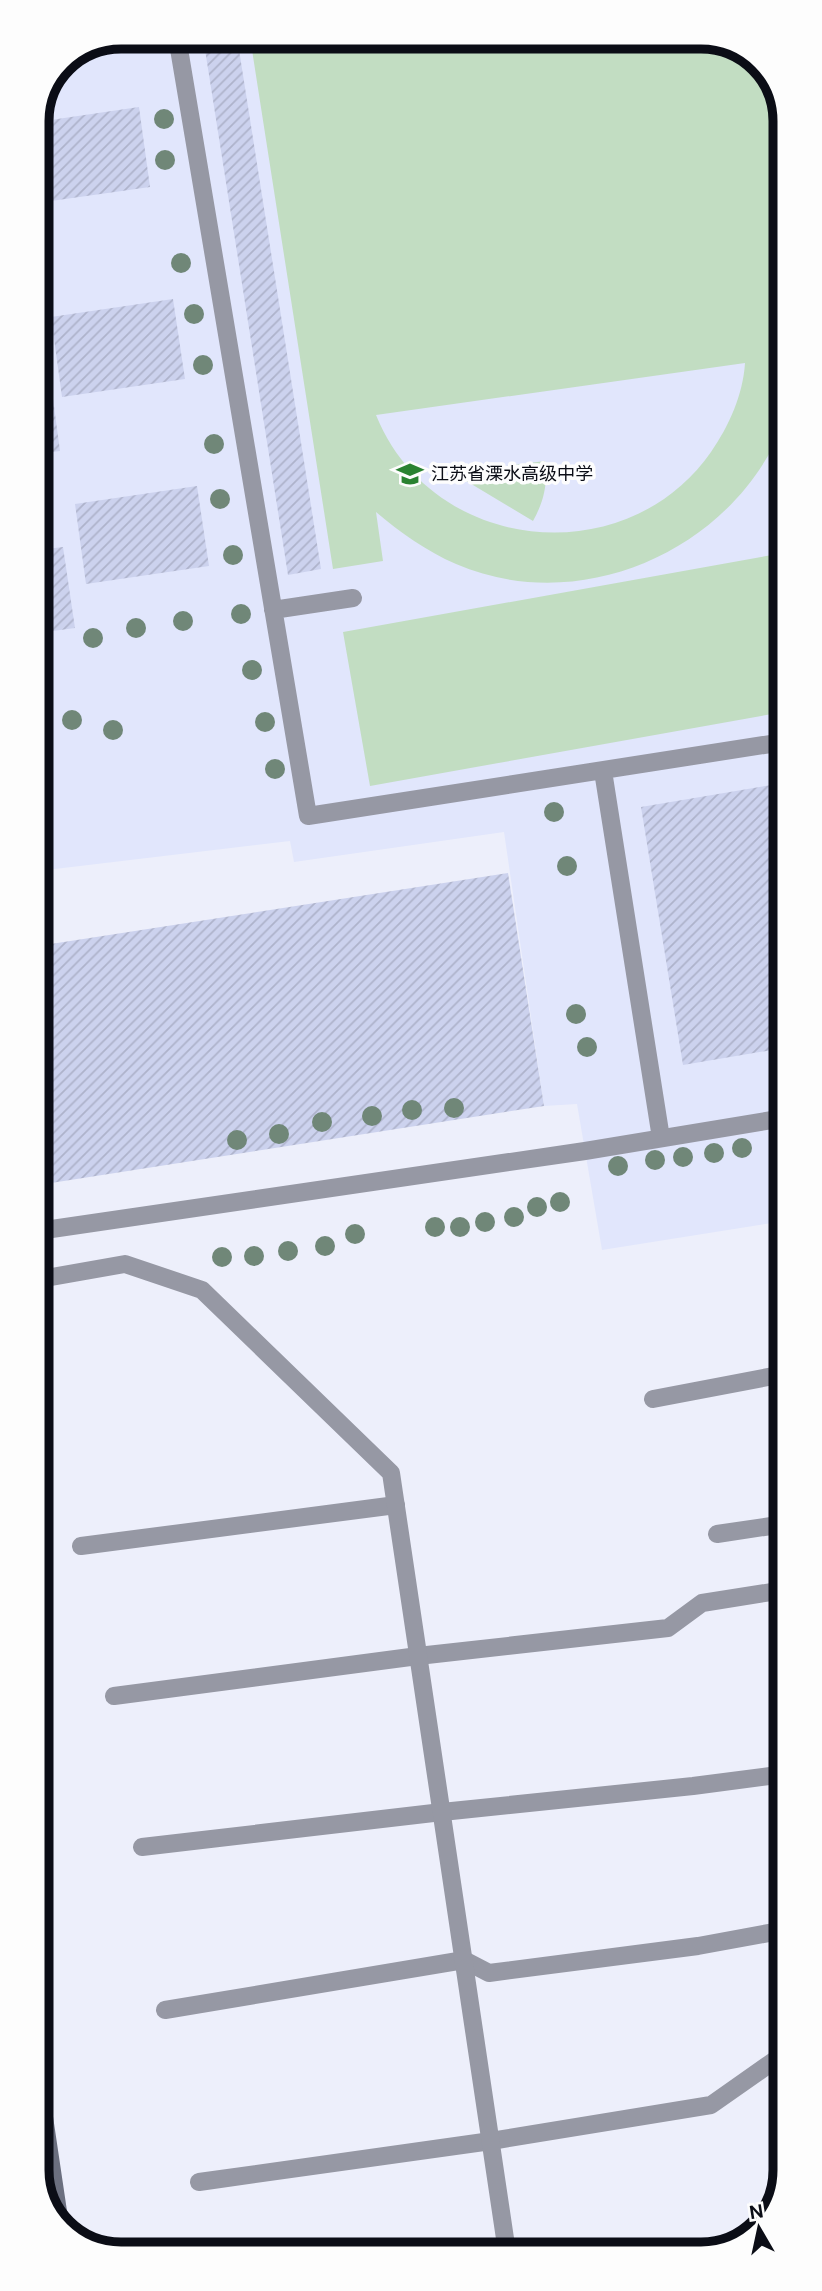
<svg xmlns="http://www.w3.org/2000/svg" width="822" height="2291" viewBox="0 0 822 2291" font-family="'DM Sans','Noto Sans SC',sans-serif">
<style>
.built{fill:#e1e6fc}
.pitch{fill:#c2ddc2;fill-rule:evenodd}
.building{fill:url(#building-hatch)}
.lines{fill:none;stroke-linecap:round;stroke-linejoin:round}
.lane{stroke:#9698a4;stroke-width:18}
.street{stroke:#9698a4;stroke-width:18}
.secondary{stroke:#6b6f7f;stroke-width:18}
.tree{fill:#708778}
.labels{text-anchor:middle;dominant-baseline:central;stroke-width:7;stroke-linejoin:round;paint-order:stroke}
.poi-label{font-size:18px;fill:#0b0d16;stroke:#fdfdfd;text-anchor:start}
.rim{fill:none;stroke:#0b0d16;stroke-width:9}
</style>
<defs>
<pattern id="building-hatch" width="6" height="6" patternUnits="userSpaceOnUse" patternTransform="scale(1.75)"><rect width="6" height="6" fill="#ccd2ee"/><path d="M-1 1l2-2M0 6l6-6M5 7l2-2" fill="none" stroke="#aeb3cb"/></pattern>
</defs>
<rect width="100%" height="100%" fill="#edeffb"/>
<path class="built" d="M121 37H707L756 58 782 99 784 1221 602 1250 577 1104 544 1106 504 832 294 862 290 841 38 871 37 116 62 61Z"/>
<path class="pitch" d="M250 37H707L756 57 765 72 782 186 783 425C733 550 581 618 456 564 426 551 401 533 376 512L383 561 333 569ZM745 363C743 395 729 426 711 452 626 574 432 554 376 415Z
M545 461C548 484 544 501 533 521L453 473Z
M783 553V712L370 786 343 632Z"/>
<path class="building" d="M203 37H237L321 569 288 575Z
M139 107 150 187 37 203V122Z
M173 299 185 379 62 397 51 317Z
M49 369 60 451 37 454V371Z
M197 486 209 566 86 584 75 504Z
M63 547 75 628 38 633V550Z
M783 783 784 1048 683 1065 641 807Z
M508 873 544 1106 51 1183 38 1099V946Z"/>
<g class="lines">
<path class="lane" d="M177 37 308 816 783 742
M273 610 353 598
M603 771 661 1138
M38 1231 585 1151 784 1118
M653 1399 784 1374
M717 1534 784 1524
M81 1546 396 1505
M114 1696 418 1656 668 1628 702 1603 784 1590
M142 1847 442 1812 693 1786 785 1774
M165 2010 464 1960 489 1973 698 1946 785 1930
M199 2182 491 2141 711 2105 785 2053"/>
<path class="street" d="M40 1279 125 1264 202 1290 391 1473 507 2252"/>
<path class="secondary" d="M40 2090 60 2225"/>
</g>
<g class="tree">
<circle cx="164" cy="119" r="10"/>
<circle cx="165" cy="160" r="10"/>
<circle cx="181" cy="263" r="10"/>
<circle cx="194" cy="314" r="10"/>
<circle cx="203" cy="365" r="10"/>
<circle cx="214" cy="444" r="10"/>
<circle cx="220" cy="499" r="10"/>
<circle cx="233" cy="555" r="10"/>
<circle cx="241" cy="614" r="10"/>
<circle cx="183" cy="621" r="10"/>
<circle cx="136" cy="628" r="10"/>
<circle cx="93" cy="638" r="10"/>
<circle cx="252" cy="670" r="10"/>
<circle cx="72" cy="720" r="10"/>
<circle cx="265" cy="722" r="10"/>
<circle cx="113" cy="730" r="10"/>
<circle cx="275" cy="769" r="10"/>
<circle cx="554" cy="812" r="10"/>
<circle cx="567" cy="866" r="10"/>
<circle cx="576" cy="1014" r="10"/>
<circle cx="587" cy="1047" r="10"/>
<circle cx="454" cy="1108" r="10"/>
<circle cx="412" cy="1110" r="10"/>
<circle cx="372" cy="1116" r="10"/>
<circle cx="322" cy="1122" r="10"/>
<circle cx="279" cy="1134" r="10"/>
<circle cx="237" cy="1140" r="10"/>
<circle cx="742" cy="1148" r="10"/>
<circle cx="714" cy="1153" r="10"/>
<circle cx="683" cy="1157" r="10"/>
<circle cx="655" cy="1160" r="10"/>
<circle cx="618" cy="1166" r="10"/>
<circle cx="560" cy="1202" r="10"/>
<circle cx="537" cy="1207" r="10"/>
<circle cx="514" cy="1217" r="10"/>
<circle cx="485" cy="1222" r="10"/>
<circle cx="435" cy="1227" r="10"/>
<circle cx="460" cy="1227" r="10"/>
<circle cx="355" cy="1234" r="10"/>
<circle cx="325" cy="1246" r="10"/>
<circle cx="288" cy="1251" r="10"/>
<circle cx="254" cy="1256" r="10"/>
<circle cx="222" cy="1257" r="10"/>
</g>
<defs>
<g id="school-bare" transform="scale(2.1)"><path d="M0-5L7-2L0 1L-7-2ZM-4 1L0 2.5L4 1V4Q0 6-4 4Z" fill="#2a8231" stroke="#fdfdfd" stroke-width="2.5" paint-order="stroke"/></g>
</defs>
<g fill-rule="evenodd">
<use href="#school-bare" x="410" y="474"/>
</g>
<g class="labels">
<g class="poi-label">
<text x="431" y="474">江苏省溧水高级中学</text>
</g>
</g>
<path d="M0 0H822V2291H0ZM121 49H701A72 72 0 0 1 773 121V2170A72 72 0 0 1 701 2242H121A72 72 0 0 1 49 2170V121A72 72 0 0 1 121 49Z" fill="#fdfdfd" fill-rule="evenodd"/>
<path class="rim" d="M121 49H701A72 72 0 0 1 773 121V2170A72 72 0 0 1 701 2242H121A72 72 0 0 1 49 2170V121A72 72 0 0 1 121 49Z"/>
<g transform="translate(759 2228) rotate(351)" stroke="#fdfdfd" stroke-width="5" paint-order="stroke">
<path d="M0-5L12 26L0 18L-12 26Z" fill="#0b0d16"/>
<text y="-10" font-size="19" font-weight="bold" text-anchor="middle" fill="#0b0d16">N</text>
</g>
</svg>
